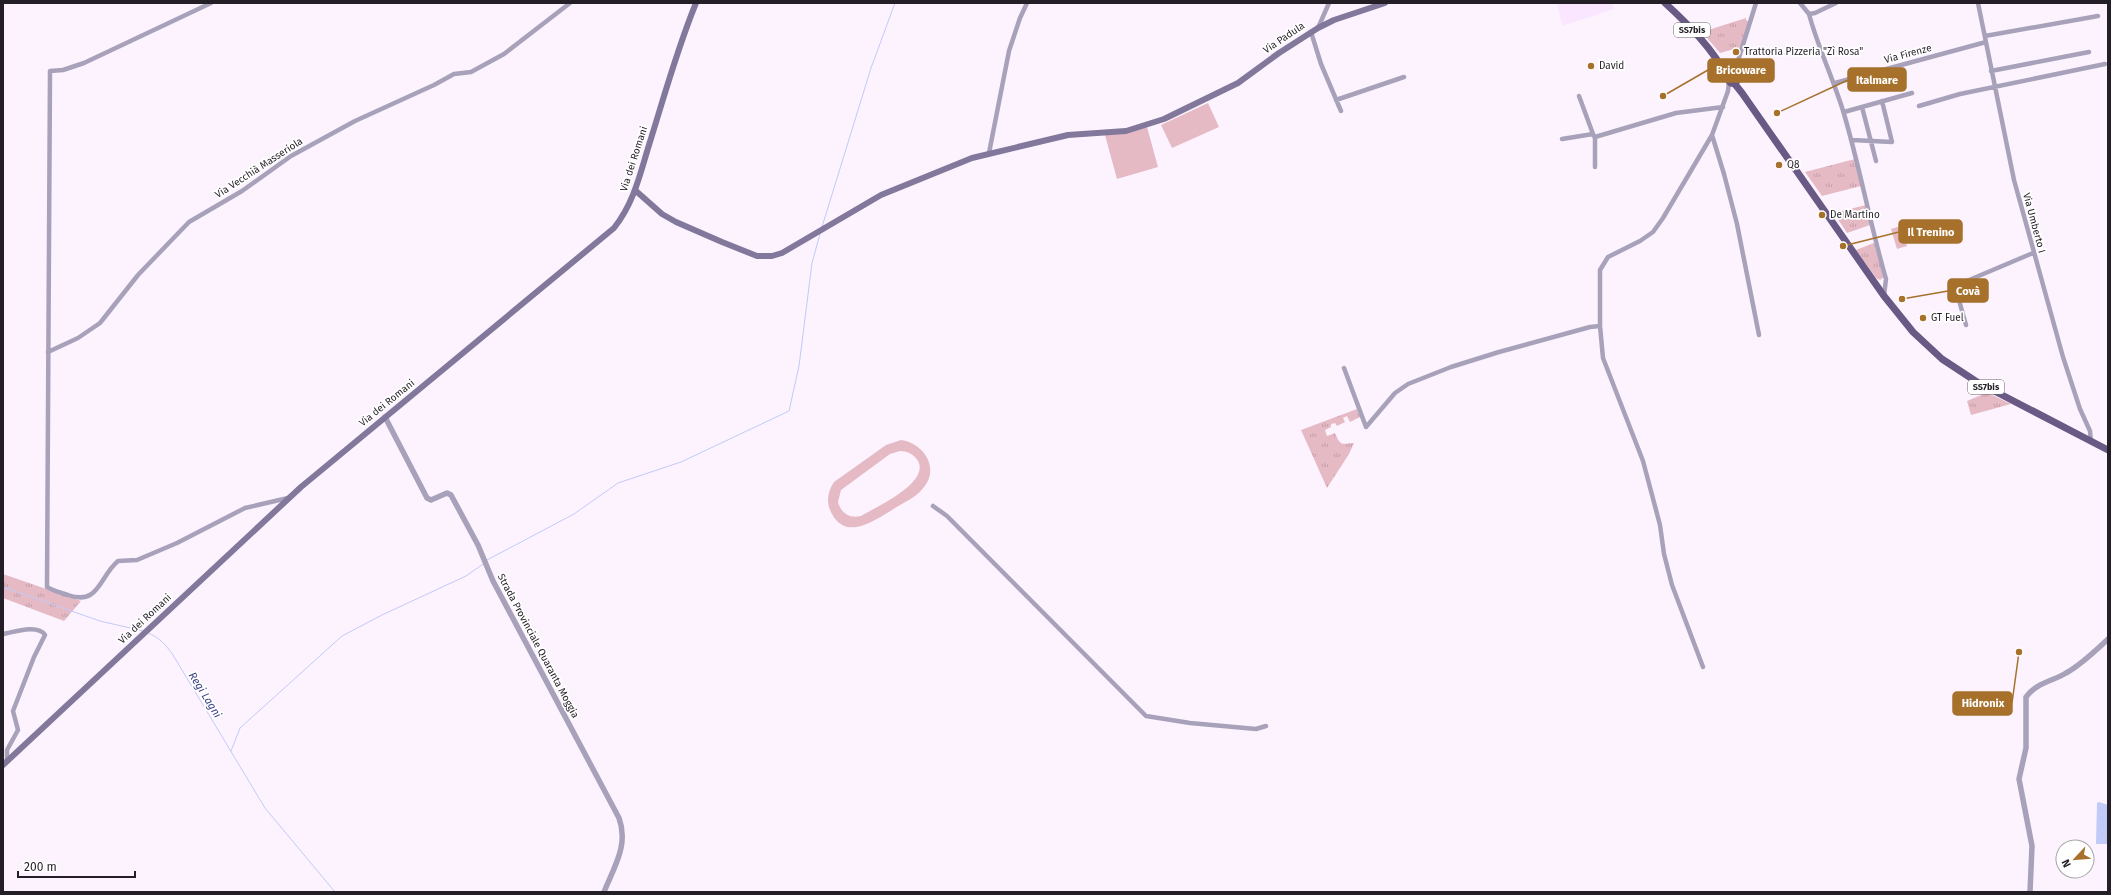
<svg xmlns="http://www.w3.org/2000/svg" width="2111" height="895" viewBox="0 0 2111 895" font-family="'Fira Sans',sans-serif">
<style>
.built{fill:#fae7ff}
.grass{fill:url(#grass-tufts)}
.garden{fill:#e5bac4;fill-rule:evenodd}
.water{fill:#c2caf8}
.lines{fill:none;stroke-linecap:round;stroke-linejoin:round}
.stream{stroke:#c2caf8;stroke-width:1}
.minor{stroke:#a8a1ba;stroke-width:4.5}
.tertiary{stroke:#a8a1ba;stroke-width:5.5}
.secondary{stroke:#82789b;stroke-width:6}
.primary{stroke:#685a85;stroke-width:7}
.poi-dot{fill:#a7712c;stroke:#fff;stroke-width:1.5}
.labels{text-anchor:middle;dominant-baseline:central;stroke-width:3.5;stroke-linejoin:round;paint-order:stroke}
.shield{fill:#fff;stroke:#666267;stroke-width:1}
.shield-label{font-size:9px;font-weight:bold;fill:#241f26}
.street-label{font-size:10px;fill:#241f26;stroke:#fff}
.poi-label{font-size:10px;fill:#241f26;stroke:#fff;text-anchor:start}
.water-label{font-size:11px;font-style:italic;fill:#3c4285;stroke:#fff}
.leader{fill:none;stroke:#a7712c;stroke-width:1.5}
.callout-dot{fill:#a7712c;stroke:#fff;stroke-width:1.5}
.callout{fill:#a7712c;stroke:#a7712c;stroke-width:1.5}
.callout-label{font-size:11px;text-anchor:middle;font-weight:bold;fill:#fff}
</style>
<defs>
<pattern id="grass-tufts" width="24" height="20" patternUnits="userSpaceOnUse"><rect width="24" height="20" fill="#e5bac4"/><path d="M3 7l-1-3M5 7V3M7 7l1-3M15 17l-1-3M17 17v-4M19 17l1-3" fill="none" stroke="#c49fa8"/></pattern>
</defs>
<rect width="100%" height="100%" fill="#fcf3fe"/>
<path class="built" d="M1557 3H1612L1614 9 1562 26Z"/>
<path class="grass" d="M1746 18V20L1749 22 1741 47 1720 53 1702 32Z
M1855 159 1861 186 1822 196 1805 172Z
M1866 205 1870 225 1847 233 1834 213Z
M1874 243 1884 277 1880 280 1876 278 1856 250Z
M1986 393 1990 394 2011 404 1971 415 1967 401Z
M1357 409 1360 417 1350 422 1347 416 1343 418 1345 422 1337 426 1335 423 1331 424V427L1325 430 1327 436 1335 433C1341 448 1343 443 1354 443L1349 454 1327 488 1301 430Z
M3 574 81 601 64 621 3 598Z"/>
<path class="garden" d="M1208 103 1219 127 1172 148 1161 125Z
M1147 127 1158 167 1117 179 1105 135 1126 133Z
M1901 226 1907 246 1897 249 1891 229Z
M901 440C923 443 940 467 924 487 917 497 905 502 895 508 877 519 847 542 832 514 826 504 827 492 834 482L886 445ZM900 451C907 451 914 454 918 461 930 483 876 507 861 516 850 519 841 513 838 502L841 490 890 454Z"/>
<path class="water" d="M2099 802 2108 805V844H2096L2097 803Z"/>
<g class="lines">
<path class="stream" d="M822 227 871 68 895 3
M487 560 574 514 618 483 681 462 789 411 799 366 812 263 820 234
M3 587 100 621 143 631
M148 633C159 637 166 645 173 655L265 808 335 892
M231 751 240 728 342 636 382 615 466 576 483 564"/>
<path class="minor" d="M211 3 84 63 63 70 50 71 47 587C54 591 61 593 68 595 99 606 99 577 118 561L137 560 177 543 245 508 288 498
M1800 3 1809 14 1815 13 1836 3
M1978 3 2014 180 2063 357 2080 409 2090 431 2091 442
M1809 14C1818 48 1834 80 1844 114 1860 168 1870 224 1886 279L1884 296
M1318 28 1329 3
M1311 32 1321 64 1341 111
M1985 36 2098 16
M1991 71 2089 52
M1732 75 1736 67
M1736 76V67L1756 3
M1835 83 1986 42
M1579 96 1593 134
M1336 100 1404 77
M1919 106 1960 94 2105 64
M1862 107 1876 161
M1844 112 1912 93
M1712 135 1724 174 1737 224 1759 335
M1562 139 1593 134 1594 136
M1852 140 1892 142 1882 101
M989 153 1009 51 1020 18 1027 3
M1595 167V137L1676 113 1723 107
M1966 325 1955 286 2033 253
M48 352 78 338 100 323 138 275 189 222 242 191 291 156 355 121 434 85 454 74 471 72 504 54 570 3
M1344 368 1366 427 1395 393 1408 384 1451 367 1499 352 1590 327 1600 326
M933 506 947 516 1146 716 1190 723 1256 729 1266 726
M3 634C14 632 38 624 45 635L34 657 13 711 18 730 7 750V761
M1703 667 1672 585 1664 554 1660 525 1643 461 1603 358 1600 326V270L1608 257 1640 241 1653 232 1663 218 1712 135 1728 91 1729 81"/>
<path class="tertiary" d="M385 417 427 498 431 500 447 493 451 495 478 545 493 581 619 818C629 845 614 867 604 892
M2030 892 2032 846 2019 779 2026 748V697C2036 683 2053 681 2066 673 2082 664 2095 651 2108 639"/>
<path class="secondary" d="M636 191 662 214 676 222 722 242 757 256H772L782 253 881 195 972 158 1068 135 1126 131 1164 119 1238 83 1279 53 1318 28 1334 20 1385 3
M3 765 301 487 614 228C634 203 640 174 649 145 664 97 677 49 696 3"/>
<path class="primary" d="M1665 3C1689 25 1713 49 1728 78
M1728.5 79a4.5 4.5 0 1 1 9 0a4.5 4.5 0 1 1-9 0Z
M1734 83 1742 93 1884 296 1913 332 1942 359 1977 382 2108 450"/>
</g>
<g class="poi-dot">
<circle cx="1736" cy="52" r="4"/>
<circle cx="1591" cy="66" r="4"/>
<circle cx="1779" cy="165" r="4"/>
<circle cx="1822" cy="215" r="4"/>
<circle cx="1923" cy="318" r="4"/>
</g>
<g class="labels">
<g class="shield">
<rect x="1674" y="23" width="36" height="14" rx="3"/>
<rect x="1968" y="380" width="36" height="14" rx="3"/>
</g>
<g class="shield-label">
<text x="1692" y="30">SS7bis</text>
<text x="1986" y="387">SS7bis</text>
</g>
<g class="street-label">
<text transform="translate(1284 38) rotate(-34)">Via Padula</text>
<text transform="translate(1908 54) rotate(-15)">Via Firenze</text>
<text transform="translate(634 159) rotate(-72)">Via dei Romani</text>
<text transform="translate(259 168) rotate(-33)">Via Vecchià Masseriola</text>
<text transform="translate(2034 223) rotate(75)">Via Umberto I</text>
<text transform="translate(387 403) rotate(-39)">Via dei Romani</text>
<text transform="translate(145 619) rotate(-43)">Via dei Romani</text>
<text transform="translate(538 646) rotate(62)">Strada Provinciale Quaranta Moggia</text>
</g>
<g class="poi-label">
<text x="1744" y="52">Trattoria Pizzeria "Zì Rosa"</text>
<text x="1599" y="66">David</text>
<text x="1787" y="165">Q8</text>
<text x="1830" y="215">De Martino</text>
<text x="1931" y="318">GT Fuel</text>
</g>
<g class="water-label">
<text transform="translate(205 695) rotate(58)">Regi Lagni</text>
</g>
</g>
<path class="leader" d="M1663 96L1708 70M1777 113L1848 80M1843 246L1899 232M1902 299L1948 291M2019 652L2012 703"/>
<g class="callout-dot">
<circle cx="1663" cy="96" r="4"/>
<circle cx="1777" cy="113" r="4"/>
<circle cx="1843" cy="246" r="4"/>
<circle cx="1902" cy="299" r="4"/>
<circle cx="2019" cy="652" r="4"/>
</g>
<g class="callout">
<rect x="1708" y="59" width="66" height="23" rx="4"/>
<rect x="1848" y="68" width="58" height="23" rx="4"/>
<rect x="1899" y="220" width="63" height="23" rx="4"/>
<rect x="1948" y="279" width="40" height="23" rx="4"/>
<rect x="1953" y="692" width="59" height="23" rx="4"/>
</g>
<g class="callout-label">
<text x="1741" y="74">Bricoware</text>
<text x="1877" y="84">Italmare</text>
<text x="1931" y="236">Il Trenino</text>
<text x="1968" y="295">Covà</text>
<text x="1983" y="707">Hidronix</text>
</g>
<rect width="2111" height="895" fill="none" stroke="#241f26" stroke-width="8"/>
<g transform="translate(2075 859) rotate(244)"><circle r="19" fill="#ffffff" stroke="#a7a5a8"/>
<path d="M0-3L7 15L0 10L-7 15Z" fill="#a7712c"/>
<text y="-6" font-size="11" font-weight="bold" text-anchor="middle" fill="#241f26">N</text>
</g>
<path d="M18 871v6h117v-6" fill="none" stroke="#241f26" stroke-width="2"/>
<text x="24" y="871" font-size="12" fill="#241f26" stroke="#ffffff" stroke-width="3" paint-order="stroke">200 m</text>
</svg>
